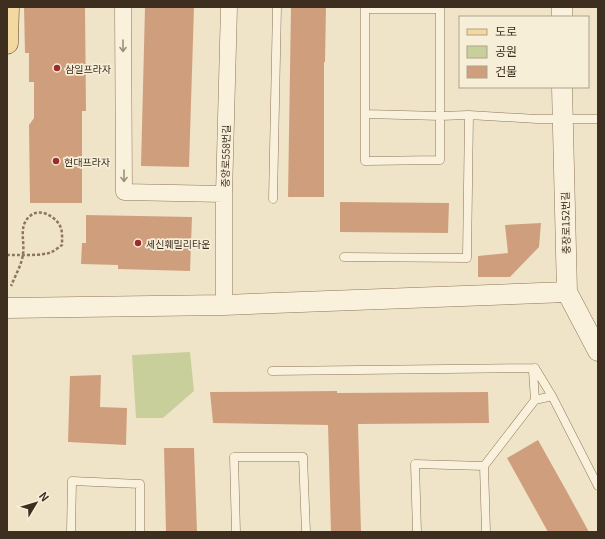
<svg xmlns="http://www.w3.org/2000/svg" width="605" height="539" viewBox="0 0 605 539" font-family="Georgia,'Noto Sans KR',serif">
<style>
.green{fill:#c9cf9b}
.building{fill:#cf9f7d}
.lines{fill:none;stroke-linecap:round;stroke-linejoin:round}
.service-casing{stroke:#8d765c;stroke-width:9}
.minor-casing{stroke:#8d765c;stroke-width:17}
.tertiary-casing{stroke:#8d765c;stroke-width:21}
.primary-casing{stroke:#5b4430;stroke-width:23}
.path{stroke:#8d765c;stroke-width:2.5;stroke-dasharray:3 2;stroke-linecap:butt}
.service{stroke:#faf1dc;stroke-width:8}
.minor{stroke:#faf1dc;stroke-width:16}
.tertiary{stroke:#faf1dc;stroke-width:20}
.primary{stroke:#f3d9a0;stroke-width:22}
.oneway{stroke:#9c907e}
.poi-dot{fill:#9e2a2b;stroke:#f7eed8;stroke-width:1.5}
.labels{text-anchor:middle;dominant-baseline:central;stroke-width:3.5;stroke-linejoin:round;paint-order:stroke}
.poi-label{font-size:10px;fill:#3d2e20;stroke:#f7eed8;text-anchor:start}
.street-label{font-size:10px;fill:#3d2e20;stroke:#f7eed8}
</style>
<rect width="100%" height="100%" fill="#f0e4c8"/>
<path class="green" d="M190 352 194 391 163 418H136L132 355Z"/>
<path class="building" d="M24 7H85L86 111H82V203H30L29 125 34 118V82H29V53H25Z
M145 7H194L189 167 141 166Z
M291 7H326L325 62H324V197H288Z
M340 202 449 203 448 233 340 232Z
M86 215 192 217 190 271 118 269V265L81 264 82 243H86Z
M541 223 539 247 510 277H478V256L508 253 505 225Z
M101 375 100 407 127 408 126 445 68 442 70 376Z
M337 391V393L488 392 489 423 358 424 361 532H331L328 425 213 423 210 392Z
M538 440 566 490 589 532H548L507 458Z
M164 448H194L197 532H166Z"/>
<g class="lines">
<g class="service-casing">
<path id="service" d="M365 7V161L440 160V9H365
M366 114 440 116 469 115 537 119H598
M273 199 277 7
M344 257 467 258 469 115
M272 371 535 368
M535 400 533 371 535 368 552 396
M484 466 535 400 552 396 598 486
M71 532 72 481 140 484V532
M236 532 234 457H303L306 532
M417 532 415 464 484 466 486 532"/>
</g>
<g class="minor-casing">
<path id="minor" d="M123 7 124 192 224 194
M224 305V194L229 7"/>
</g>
<g class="tertiary-casing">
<path id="tertiary" d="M562 17V7
M562 87 567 292 598 351
M7 308 224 305 567 292"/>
</g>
<g class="primary-casing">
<path id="primary" d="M7 43 8 7"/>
</g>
<path class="path" d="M7 255C16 255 45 256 51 252 55 251 59 247 62 245 62 238 63 230 59 224 53 215 39 208 30 216 18 226 25 241 23 254 22 264 15 276 11 286"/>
<use href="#service" class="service"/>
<use href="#minor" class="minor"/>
<use href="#tertiary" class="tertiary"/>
<use href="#primary" class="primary"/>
</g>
<defs><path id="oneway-shaft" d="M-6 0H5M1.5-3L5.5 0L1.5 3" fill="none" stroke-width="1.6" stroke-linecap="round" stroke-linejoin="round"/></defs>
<g class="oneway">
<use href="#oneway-shaft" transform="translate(123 46) rotate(90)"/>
<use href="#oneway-shaft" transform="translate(124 176) rotate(90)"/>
</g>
<g class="poi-dot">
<circle cx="57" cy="68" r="4"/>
<circle cx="56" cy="161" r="4"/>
<circle cx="138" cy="243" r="4"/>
</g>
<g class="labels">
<g class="poi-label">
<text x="65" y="68">삼일프라자</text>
<text x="64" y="161">현대프라자</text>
<text x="146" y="243">세신훼밀리타운</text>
</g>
<g class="street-label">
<text transform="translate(225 156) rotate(-89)">중앙로558번길</text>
<text transform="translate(565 223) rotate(-91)">충장로152번길</text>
</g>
</g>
<rect width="605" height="539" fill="none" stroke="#3d2e20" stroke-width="16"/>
<rect x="459" y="16" width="130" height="72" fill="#f7eed8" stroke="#ada18e"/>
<rect x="467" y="29" width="20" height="6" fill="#f3d9a0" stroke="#ada18e"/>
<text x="495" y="36" font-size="12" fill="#3d2e20">도로</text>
<rect x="467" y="46" width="20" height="12" fill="#c9cf9b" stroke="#ada18e"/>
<text x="495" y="56" font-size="12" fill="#3d2e20">공원</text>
<rect x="467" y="66" width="20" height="12" fill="#cf9f7d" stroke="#ada18e"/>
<text x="495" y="76" font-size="12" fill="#3d2e20">건물</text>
<g transform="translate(36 503) rotate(52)" stroke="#f7eed8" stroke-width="3" paint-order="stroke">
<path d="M0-3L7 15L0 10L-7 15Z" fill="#3d2e20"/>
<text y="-6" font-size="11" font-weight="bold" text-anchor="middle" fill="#3d2e20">N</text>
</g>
</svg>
